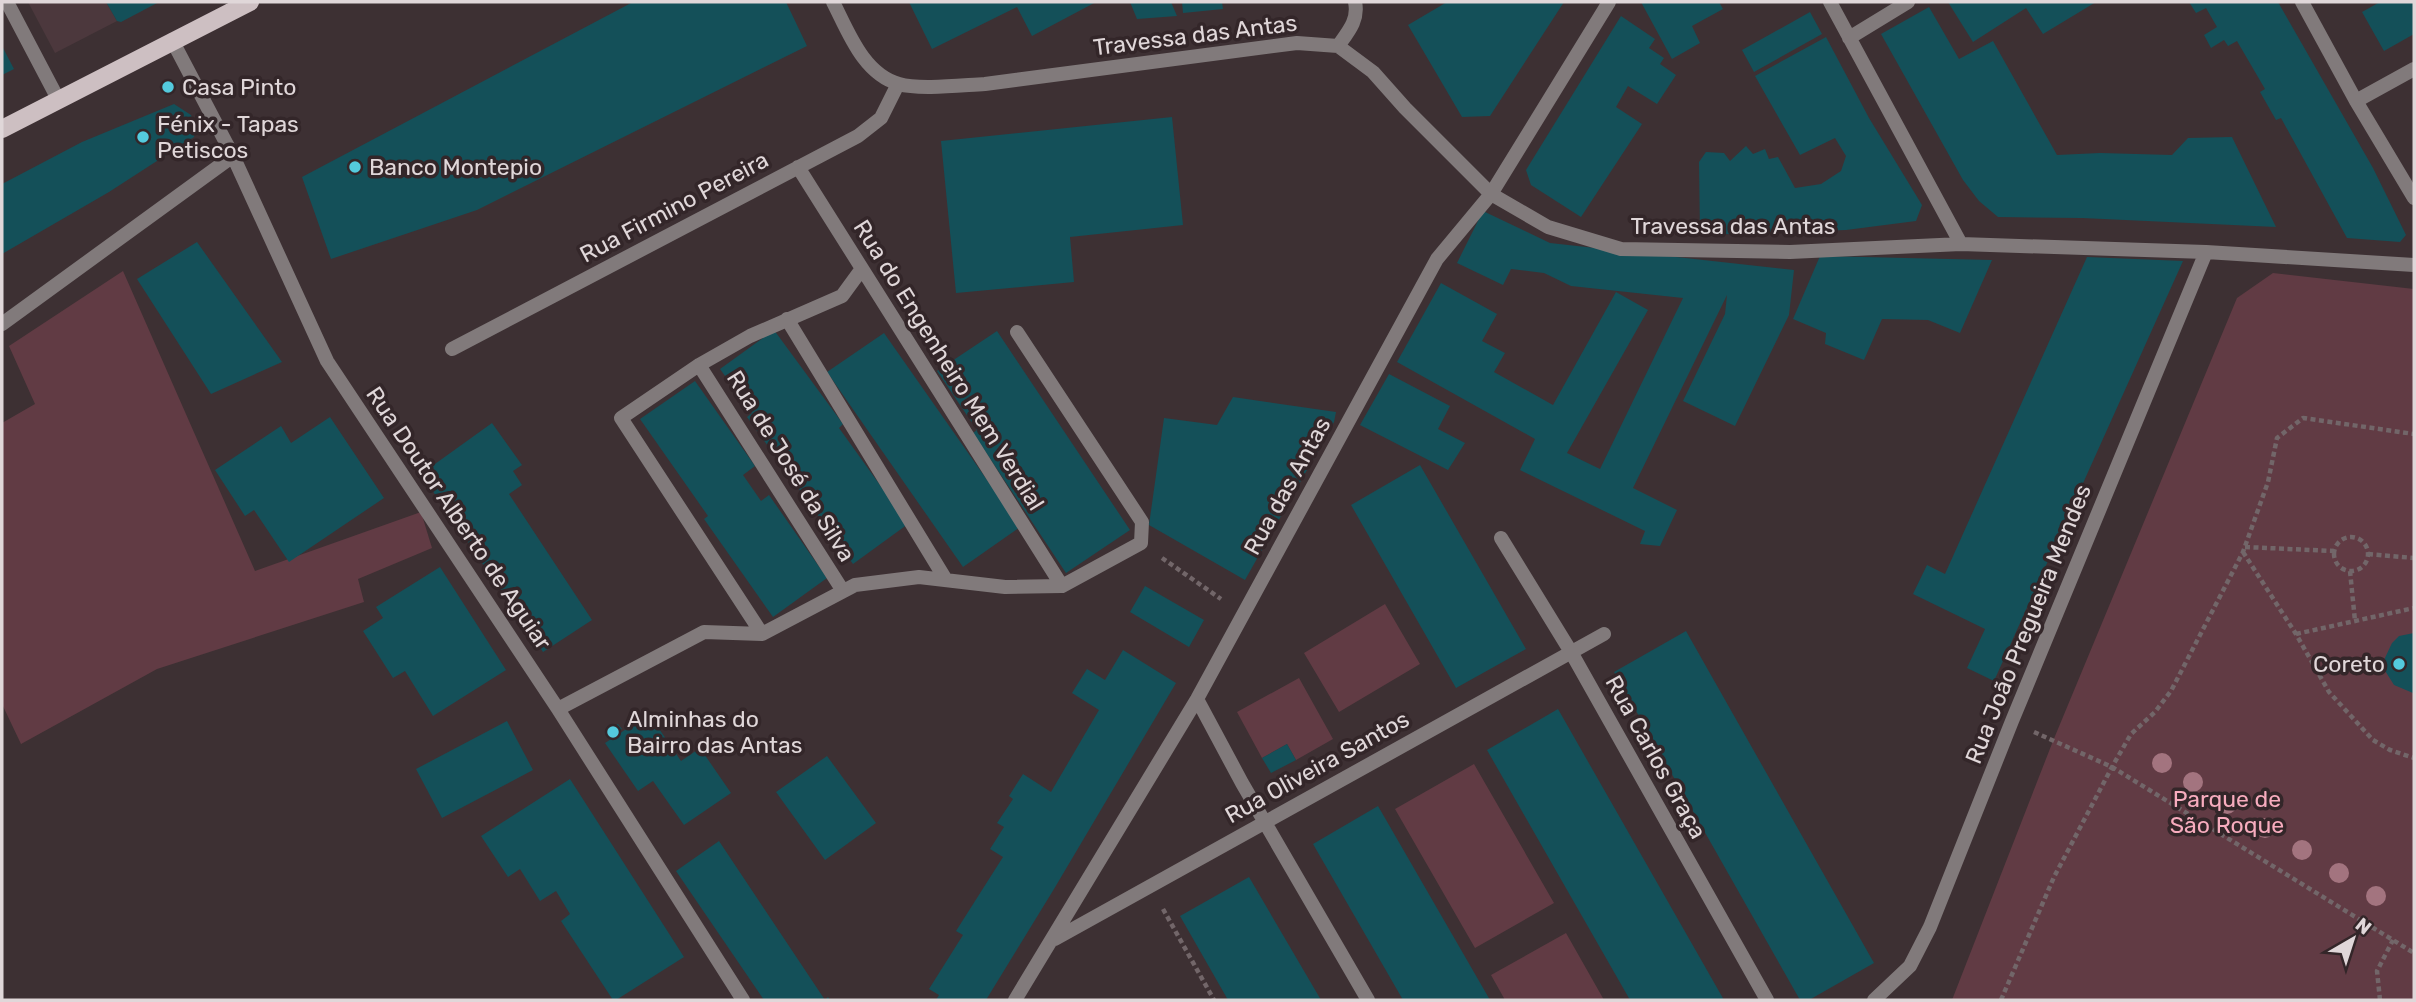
<svg xmlns="http://www.w3.org/2000/svg" width="2416" height="1002" viewBox="0 0 2416 1002" font-family="Rubik,sans-serif">
<style>
.built{fill:#4c383d}
.green{fill:#613b44}
.building{fill:#145059}
.lines{fill:none;stroke-linecap:round;stroke-linejoin:round}
.path{stroke:#726669;stroke-width:4.5;stroke-dasharray:5 3.5;stroke-linecap:butt}
.minor{stroke:#817a7b;stroke-width:14}
.primary{stroke:#cdbfc2;stroke-width:18}
.tree{fill:#a3747f}
.poi-dot{fill:#54cadd;stroke:#332629;stroke-width:2.5}
.labels{text-anchor:middle;dominant-baseline:central;stroke-width:7;stroke-linejoin:round;paint-order:stroke}
.street-label{font-size:23px;fill:#e0d7d9;stroke:#332629}
.poi-label{font-size:23px;fill:#e0d7d9;stroke:#332629;text-anchor:start}
.park-label{font-size:23px;fill:#f7acbe;stroke:#332629}
</style>
<rect width="100%" height="100%" fill="#3d3033"/>
<path class="built" d="M28 2H106L117 21 55 53Z"/>
<path class="green" d="M123 271 255 571 421 512 432 548 358 579 364 602 157 669 21 744 2 704V423L35 404 9 346Z
M2273 273 2414 289V1000H1952L2053 741 2237 298Z
M1385 604 1420 664 1339 712 1304 653Z
M1299 678 1333 739 1296 760 1287 744 1262 758 1237 712Z
M1474 764 1554 903 1475 948 1395 809Z
M1566 933 1604 1000H1505L1491 975Z"/>
<path class="building" d="M106 2H159L121 22 117 21Z
M633 2H786L807 46 477 210 331 259 302 177Z
M909 2H1096L1032 36 1017 7 932 49Z
M1130 2H1171L1177 16 1137 19Z
M1182 2H1222L1223 9 1183 13Z
M1447 2H1564L1490 116 1462 117 1408 25Z
M1641 2H1719L1723 9 1692 26 1700 43 1672 59Z
M1948 2H2096L2043 34 2026 8 1973 42Z
M2189 2H2278L2373 168 2406 235 2400 242 2347 238 2281 118 2276 120 2260 92 2265 89 2237 41 2228 46 2224 40 2211 48 2204 35 2217 27 2206 8 2196 13Z
M2380 2H2414V34L2384 51 2362 12Z
M1929 7 1959 59 1993 41 2057 155 2100 153 2172 155 2188 138 2232 137 2276 227 2082 218 1998 217 1979 201 1963 180 1881 34Z
M1810 12 1822 34 1754 72 1742 50Z
M1621 16 1655 39 1649 48 1664 58 1660 64 1676 75 1657 104 1628 86 1616 107 1642 124 1581 217 1531 185 1526 170Z
M1826 37 1869 118 1922 205 1916 221 1846 230 1700 235 1699 162 1706 152 1724 153 1730 161 1746 146 1753 154 1765 149 1769 159 1778 157 1795 188 1821 184 1841 171 1846 156 1835 138 1800 155 1755 76Z
M2 46 14 69 2 75Z
M174 104 191 115 196 129 194 137 109 192 2 254V184L82 142Z
M1172 117 1183 225 1070 237 1074 282 956 293 941 141Z
M1483 211 1550 243 1794 270 1789 315 1735 426 1683 401 1725 314 1727 295 1633 488 1677 510 1660 546 1640 544 1645 531 1520 470 1535 439 1397 362 1441 283 1497 314 1482 341 1505 353 1494 372 1553 405 1616 292 1648 310 1567 453 1600 469 1683 298 1571 286 1544 273 1511 269 1503 285 1457 263Z
M197 242 282 362 211 394 137 279Z
M1820 256 1992 260 1960 333 1928 320 1882 319 1864 360 1825 344 1826 333 1793 319Z
M2087 257 2183 261 1994 681 1967 668 1985 629 1913 594 1927 565 1945 574Z
M774 330 843 424 839 428 908 524 853 564 747 417 752 413 720 369Z
M997 331 1130 530 1066 573 973 433 977 430 937 371Z
M884 333 1020 527 963 567 827 372Z
M1389 374 1450 406 1438 429 1465 443 1448 470 1360 425Z
M695 381 755 466 743 475 761 501 769 495 827 578 773 617 704 519 708 516 640 419Z
M1233 397 1336 412 1334 422 1245 580 1149 525 1164 418 1217 425Z
M330 417 384 498 289 562 254 510 245 516 215 470 281 426 291 443Z
M492 423 522 465 513 471 522 485 509 494 592 620 543 652 421 474Z
M1420 465 1526 649 1456 688 1351 505Z
M440 567 506 670 433 716 405 671 393 678 363 631 383 618 376 607Z
M1145 586 1204 620 1189 647 1130 612Z
M1686 631 1874 963 1809 1000H1800L1614 672Z
M2414 633V693H2413L2394 685 2384 669V660L2392 643 2399 636Z
M1123 650 1176 683 1054 889 986 1000H936L939 995 929 989 963 935 956 931 1003 857 990 849 1004 827 997 823 1013 799 1009 796 1023 774 1051 792 1099 710 1072 693 1087 669 1105 680Z
M1558 709 1724 1000H1630L1487 750Z
M649 714 681 761 700 748 731 793 684 825 653 781 638 791 605 743Z
M507 721 533 770 442 818 416 769Z
M618 724 622 729 611 735 608 729Z
M1287 744 1296 760 1271 773 1262 758Z
M827 756 876 823 825 860 776 792Z
M570 779 684 957 616 1000H613L561 921 570 914 556 891 540 901 520 869 508 877 481 836Z
M1378 806 1490 1000H1403L1313 844Z
M719 841 825 1000 828 997 830 1000H764L676 871Z
M1249 877 1321 1000H1228L1180 916Z"/>
<g class="lines">
<path class="path" d="M2334 554a17 17 0 1 1 34 0a17 17 0 1 1-34 0Z
M2245 547 2334 551
M2243 552 2296 634 2329 692 2373 740 2390 750 2414 758
M2368 554 2414 558
M1162 558 1221 599
M2350 571 2355 621
M2296 634 2414 608
M2034 732 2112 767 2414 953
M1163 909 1214 1000
M2001 1000 2054 877 2112 767 2131 734 2155 712 2171 691 2243 552 2268 482 2277 438 2303 418 2414 434
M2380 1000 2377 971 2393 940"/>
<path class="minor" d="M7 2 58 99
M833 2C848 31 863 74 899 84 919 90 963 85 985 84L1297 43 1338 46 1373 72 1405 108 1491 194 1548 227 1621 249 1790 252 1961 244 2206 252 2414 265
M1830 2 1961 244
M2302 2 2356 101 2414 198
M1849 38 1908 2
M172 40 233 156 327 361 558 709 743 1000
M1338 46C1348 32 1359 20 1355 2
M2356 101 2414 69
M798 167 1062 586
M787 319 946 580
M2 324 233 156
M452 349 858 136 881 118 898 84
M699 365 843 591
M1501 538 1571 652 1767 1000
M762 634 621 418 699 365 750 336 842 296 861 270
M1197 699 1242 783 1368 1000
M558 709 704 632 762 634 855 585 919 577 1005 587 1062 586 1141 543 1142 522 1017 332
M1055 939 1604 634
M1015 1000 1197 699 1437 259 1491 194 1609 2
M1874 1000 1910 966 1930 927 2012 721 2206 252"/>
<path class="primary" d="M2 129 250 2"/>
</g>
<g class="tree">
<circle cx="2162" cy="763" r="10"/>
<circle cx="2193" cy="782" r="10"/>
<circle cx="2227" cy="804" r="10"/>
<circle cx="2265" cy="828" r="10"/>
<circle cx="2302" cy="850" r="10"/>
<circle cx="2339" cy="873" r="10"/>
<circle cx="2376" cy="896" r="10"/>
</g>
<g class="poi-dot">
<circle cx="168" cy="87" r="7"/>
<circle cx="143" cy="137" r="7"/>
<circle cx="355" cy="167" r="7"/>
<circle cx="2399" cy="664" r="7"/>
<circle cx="613" cy="732" r="7"/>
</g>
<g class="labels">
<g class="street-label">
<text transform="translate(1195 35) rotate(-7)">Travessa das Antas</text>
<text transform="translate(674 207) rotate(-28)">Rua Firmino Pereira</text>
<text x="1733" y="226">Travessa das Antas</text>
<text transform="translate(949 365) rotate(58)">Rua do Engenheiro Mem Verdial</text>
<text transform="translate(791 466) rotate(58)">Rua de José da Silva</text>
<text transform="translate(1287 486) rotate(-61)">Rua das Antas</text>
<text transform="translate(459 518) rotate(56)">Rua Doutor Alberto de Aguiar</text>
<text transform="translate(2028 624) rotate(-68)">Rua João Pregueira Mendes</text>
<text transform="translate(1656 757) rotate(61)">Rua Carlos Graça</text>
<text transform="translate(1317 767) rotate(-29)">Rua Oliveira Santos</text>
</g>
<g class="poi-label">
<text x="182" y="87">Casa Pinto</text>
<text x="157" y="124">Fénix - Tapas<tspan x="157" dy="26">Petiscos</tspan></text>
<text x="369" y="167">Banco Montepio</text>
<text x="2385" y="664" text-anchor="end">Coreto</text>
<text x="627" y="719">Alminhas do<tspan x="627" dy="26">Bairro das Antas</tspan></text>
</g>
<g class="park-label">
<text x="2227" y="799">Parque de<tspan x="2227" dy="26">São Roque</tspan></text>
</g>
</g>
<rect width="2416" height="1002" fill="none" stroke="#e0d7d9" stroke-width="7"/>
<g transform="translate(2353 939) rotate(39)" stroke="#332629" stroke-width="5" paint-order="stroke">
<path d="M0-5L12 26L0 18L-12 26Z" fill="#e0d7d9"/>
<text y="-10" font-size="19" font-weight="bold" text-anchor="middle" fill="#e0d7d9">N</text>
</g>
</svg>
